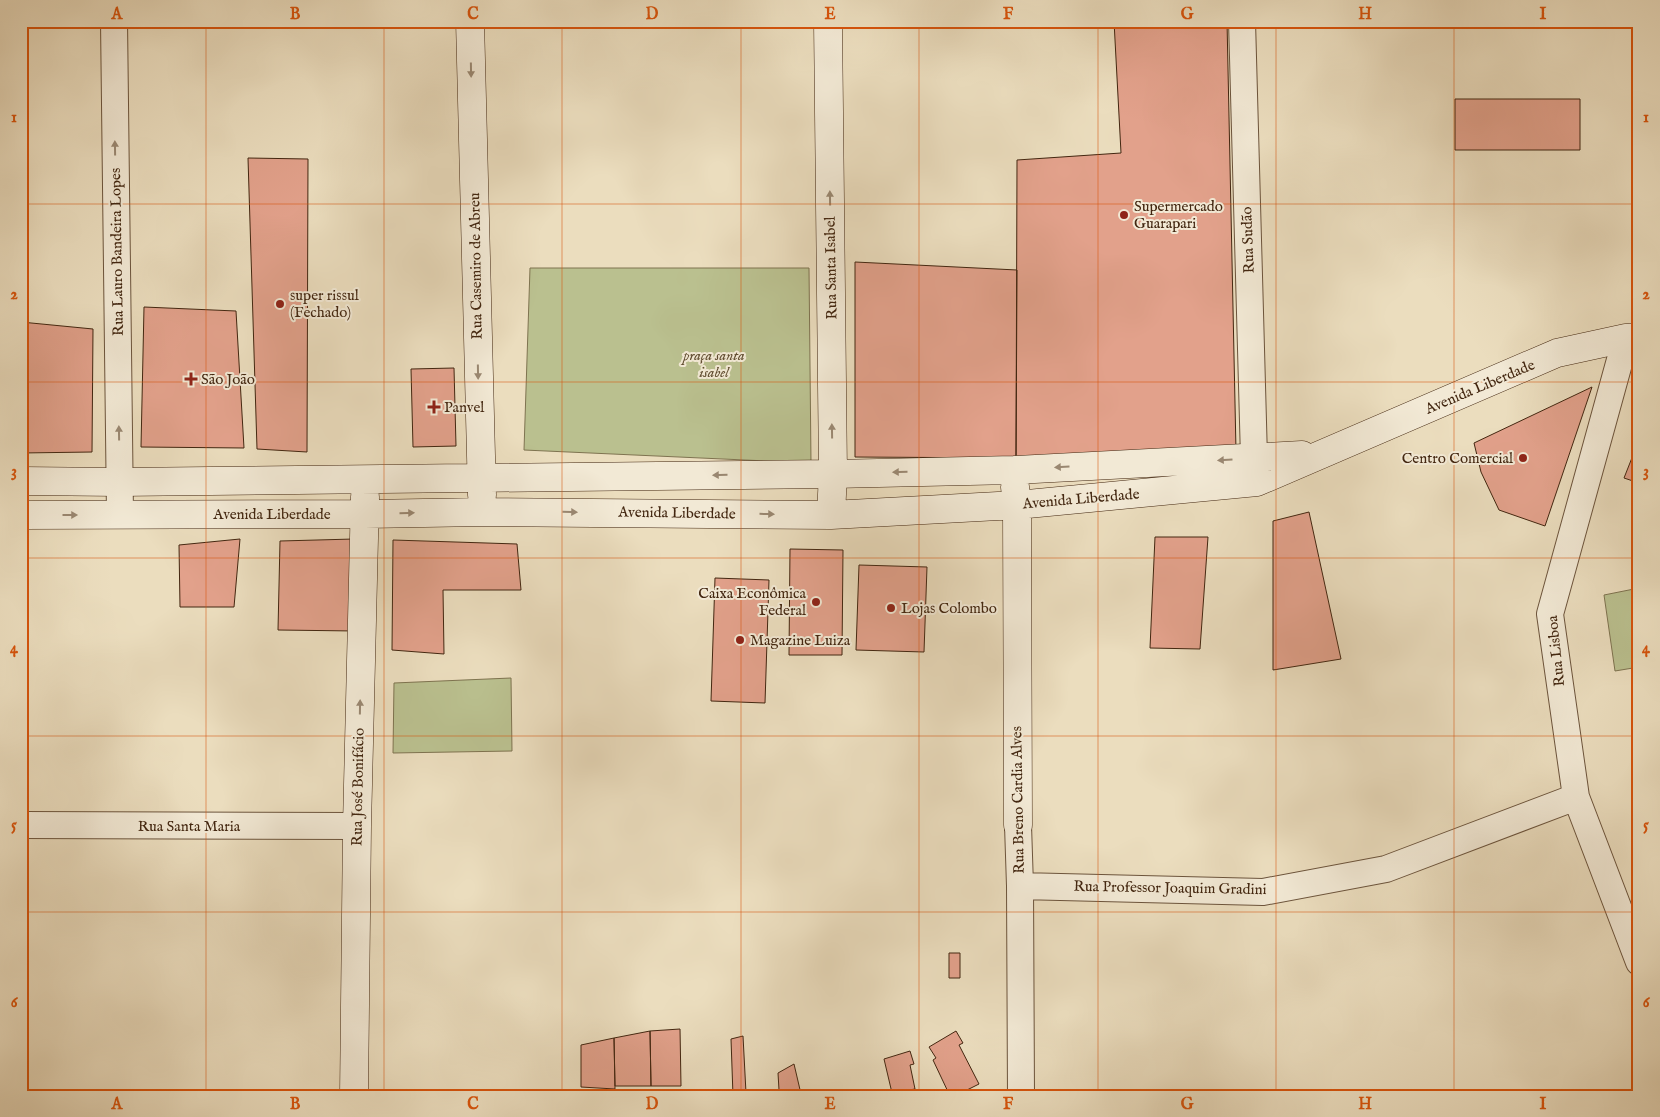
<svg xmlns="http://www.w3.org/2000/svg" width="1660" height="1117" viewBox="0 0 1660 1117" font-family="'IM FELL English',serif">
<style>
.green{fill:#bac08f;stroke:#7e7350}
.building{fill:#e2a18b;stroke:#422610}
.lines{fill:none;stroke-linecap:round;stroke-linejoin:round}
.street-casing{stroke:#6c543c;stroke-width:28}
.secondary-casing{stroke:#422610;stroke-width:29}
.street{stroke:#f2e9d5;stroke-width:26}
.secondary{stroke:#f2e9d5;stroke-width:28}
.oneway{fill:#9a8872}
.grid{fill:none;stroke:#d7540c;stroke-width:1;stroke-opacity:0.55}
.poi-dot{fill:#8f2418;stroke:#f2e9d5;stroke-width:2}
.labels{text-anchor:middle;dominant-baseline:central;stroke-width:4;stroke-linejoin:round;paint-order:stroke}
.poi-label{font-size:15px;fill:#422610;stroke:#f2e9d5;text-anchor:start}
.street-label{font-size:15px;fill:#422610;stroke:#f2e9d5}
.park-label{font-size:15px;font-style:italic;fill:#604c30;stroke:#f2e9d5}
.neatline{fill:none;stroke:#d7540c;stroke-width:2}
.grid-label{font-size:16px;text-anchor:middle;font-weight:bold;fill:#d7540c}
</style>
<rect width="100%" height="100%" fill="#ebddbe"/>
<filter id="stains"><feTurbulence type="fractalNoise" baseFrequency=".004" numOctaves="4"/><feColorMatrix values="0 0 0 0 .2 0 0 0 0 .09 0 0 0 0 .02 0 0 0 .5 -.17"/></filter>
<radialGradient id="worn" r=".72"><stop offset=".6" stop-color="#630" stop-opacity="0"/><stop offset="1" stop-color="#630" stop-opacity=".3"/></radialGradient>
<path class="green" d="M530 268H809L811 463 524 450Z
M1639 588V667L1615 671 1604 595Z
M511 678 512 751 393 753 394 683Z"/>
<path class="building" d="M1114 21H1227L1236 451 1016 458 1017 160 1121 153Z
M1455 99H1580V150H1455Z
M248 158 308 159 307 452 257 449Z
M855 262 1017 270 1016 458 855 457Z
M144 307 236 311 244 448 141 447Z
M21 322 93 329 92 452 21 453Z
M454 368 456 446 413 447 411 369Z
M1592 387 1545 526 1499 510 1481 472 1474 443Z
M1639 440V483L1624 478Z
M1309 512 1341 659 1273 670V521Z
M1155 537H1208L1200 649 1150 648Z
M240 539 234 607H180L179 545Z
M354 539 355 631 278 630 280 541Z
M393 540 517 544 521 590H443L444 654 392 650Z
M790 549 843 550 842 655H789Z
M859 565 927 567 924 652 856 650Z
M715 578 769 580 765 703 711 701Z
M949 953H960V978H949Z
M680 1029 681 1086H651L650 1031Z
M650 1031 651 1086H615L614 1038Z
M956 1031 963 1043 959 1045 979 1084 955 1096H950L933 1060 936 1058 929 1047Z
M743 1036 746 1093H751V1096H733L731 1039Z
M614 1038 615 1089 581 1087V1045Z
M910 1051 914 1064 910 1065 915 1089 892 1093 884 1059Z
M794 1064 801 1094 779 1090 778 1073Z"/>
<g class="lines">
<g class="street-casing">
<path id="street" d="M114 21 120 515
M1242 21 1254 458
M1626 338 1550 614 1576 797 1639 962
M21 825 357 826
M1018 825 1020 886 1021 1096
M1020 886 1263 892 1386 869 1576 797"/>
</g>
<g class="secondary-casing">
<path id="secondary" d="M470 21 482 495
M828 21 833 474 831 515
M21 481 119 482 833 474 1014 470 1302 455
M1015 487 1017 505 1018 825
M21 515 365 514 483 512 831 515 1017 505 1257 482 1557 353 1626 338 1639 337
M354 1096 357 826 365 497"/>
</g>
<use href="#street" class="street"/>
<use href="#secondary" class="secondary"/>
</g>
<defs><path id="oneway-solid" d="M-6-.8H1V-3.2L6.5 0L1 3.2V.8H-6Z" transform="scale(1.25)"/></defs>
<g class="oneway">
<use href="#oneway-solid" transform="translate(471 70) rotate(89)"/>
<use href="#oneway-solid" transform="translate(115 148) rotate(-91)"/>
<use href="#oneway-solid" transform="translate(830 198) rotate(-91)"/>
<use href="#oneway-solid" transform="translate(478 372) rotate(89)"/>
<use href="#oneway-solid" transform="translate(832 431) rotate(-91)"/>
<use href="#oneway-solid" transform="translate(119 433) rotate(-91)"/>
<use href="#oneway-solid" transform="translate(1225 460) rotate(177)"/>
<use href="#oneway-solid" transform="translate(1062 467) rotate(177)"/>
<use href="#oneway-solid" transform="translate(900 472) rotate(179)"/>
<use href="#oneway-solid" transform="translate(720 475) rotate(179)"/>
<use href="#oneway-solid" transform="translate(570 512) rotate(1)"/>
<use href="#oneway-solid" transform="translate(407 513) rotate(-1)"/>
<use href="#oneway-solid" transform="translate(767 514) rotate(1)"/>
<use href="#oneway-solid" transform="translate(70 515)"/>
<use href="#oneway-solid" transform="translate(360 707) rotate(-89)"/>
</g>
<path class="grid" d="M206 21V1096M384 21V1096M562 21V1096M741 21V1096M919 21V1096M1098 21V1096M1276 21V1096M1454 21V1096M21 204H1639M21 382H1639M21 558H1639M21 736H1639M21 912H1639"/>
<g class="poi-dot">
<circle cx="1124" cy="215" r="5"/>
<circle cx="280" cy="304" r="5"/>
<path d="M188.5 371.5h5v5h5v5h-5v5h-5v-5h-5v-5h5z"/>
<path d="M431.5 399.5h5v5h5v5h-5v5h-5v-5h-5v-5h5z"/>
<circle cx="1523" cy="458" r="5"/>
<circle cx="816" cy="602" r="5"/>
<circle cx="891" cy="608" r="5"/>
<circle cx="740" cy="640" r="5"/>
</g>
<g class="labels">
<g class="poi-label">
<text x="1134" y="206">Supermercado<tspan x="1134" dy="17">Guarapari</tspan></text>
<text x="290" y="295">super rissul<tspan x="290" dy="17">(Fechado)</tspan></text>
<text x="201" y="379">São João</text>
<text x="444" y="407">Panvel</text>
<text x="1513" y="458" text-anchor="end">Centro Comercial</text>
<text x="806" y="593" text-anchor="end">Caixa Econômica<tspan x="806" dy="17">Federal</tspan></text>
<text x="901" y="608">Lojas Colombo</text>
<text x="750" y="640">Magazine Luiza</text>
</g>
<g class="street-label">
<text transform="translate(1248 240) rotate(-92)">Rua Sudão</text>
<text transform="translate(117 252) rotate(-91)">Rua Lauro Bandeira Lopes</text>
<text transform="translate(476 266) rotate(-91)">Rua Casemiro de Abreu</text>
<text transform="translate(831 268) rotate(-91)">Rua Santa Isabel</text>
<text transform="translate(1480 387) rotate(-23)">Avenida Liberdade</text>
<text transform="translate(1081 499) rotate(-5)">Avenida Liberdade</text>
<text transform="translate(677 513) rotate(1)">Avenida Liberdade</text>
<text x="272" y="514">Avenida Liberdade</text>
<text transform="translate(1556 651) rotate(-96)">Rua Lisboa</text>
<text transform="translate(358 787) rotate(-89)">Rua José Bonifácio</text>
<text transform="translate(1018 800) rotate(-91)">Rua Breno Cardia Alves</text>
<text x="189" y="826">Rua Santa Maria</text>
<text transform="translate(1170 888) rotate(1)">Rua Professor Joaquim Gradini</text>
</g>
<g class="park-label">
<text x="714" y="355">praça santa<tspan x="714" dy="17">isabel</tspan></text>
</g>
</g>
<rect width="1660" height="1117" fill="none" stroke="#ebddbe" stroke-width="55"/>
<rect x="28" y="28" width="1604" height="1062" class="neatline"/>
<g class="grid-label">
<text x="117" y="19">A</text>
<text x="295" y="19">B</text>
<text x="473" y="19">C</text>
<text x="652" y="19">D</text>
<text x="830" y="19">E</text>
<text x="1008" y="19">F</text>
<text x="1187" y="19">G</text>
<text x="1365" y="19">H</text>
<text x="1543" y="19">I</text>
<text x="14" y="122">1</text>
<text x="1646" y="122">1</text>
<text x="14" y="299">2</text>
<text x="1646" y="299">2</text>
<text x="14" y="476">3</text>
<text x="1646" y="476">3</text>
<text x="14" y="653">4</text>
<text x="1646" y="653">4</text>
<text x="14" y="830">5</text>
<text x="1646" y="830">5</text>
<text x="14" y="1007">6</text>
<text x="1646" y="1007">6</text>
<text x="117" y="1109">A</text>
<text x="295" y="1109">B</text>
<text x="473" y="1109">C</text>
<text x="652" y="1109">D</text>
<text x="830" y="1109">E</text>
<text x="1008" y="1109">F</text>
<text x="1187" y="1109">G</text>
<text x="1365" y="1109">H</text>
<text x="1543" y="1109">I</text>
</g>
<rect width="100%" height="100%" filter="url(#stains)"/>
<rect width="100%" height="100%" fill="url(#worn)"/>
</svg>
